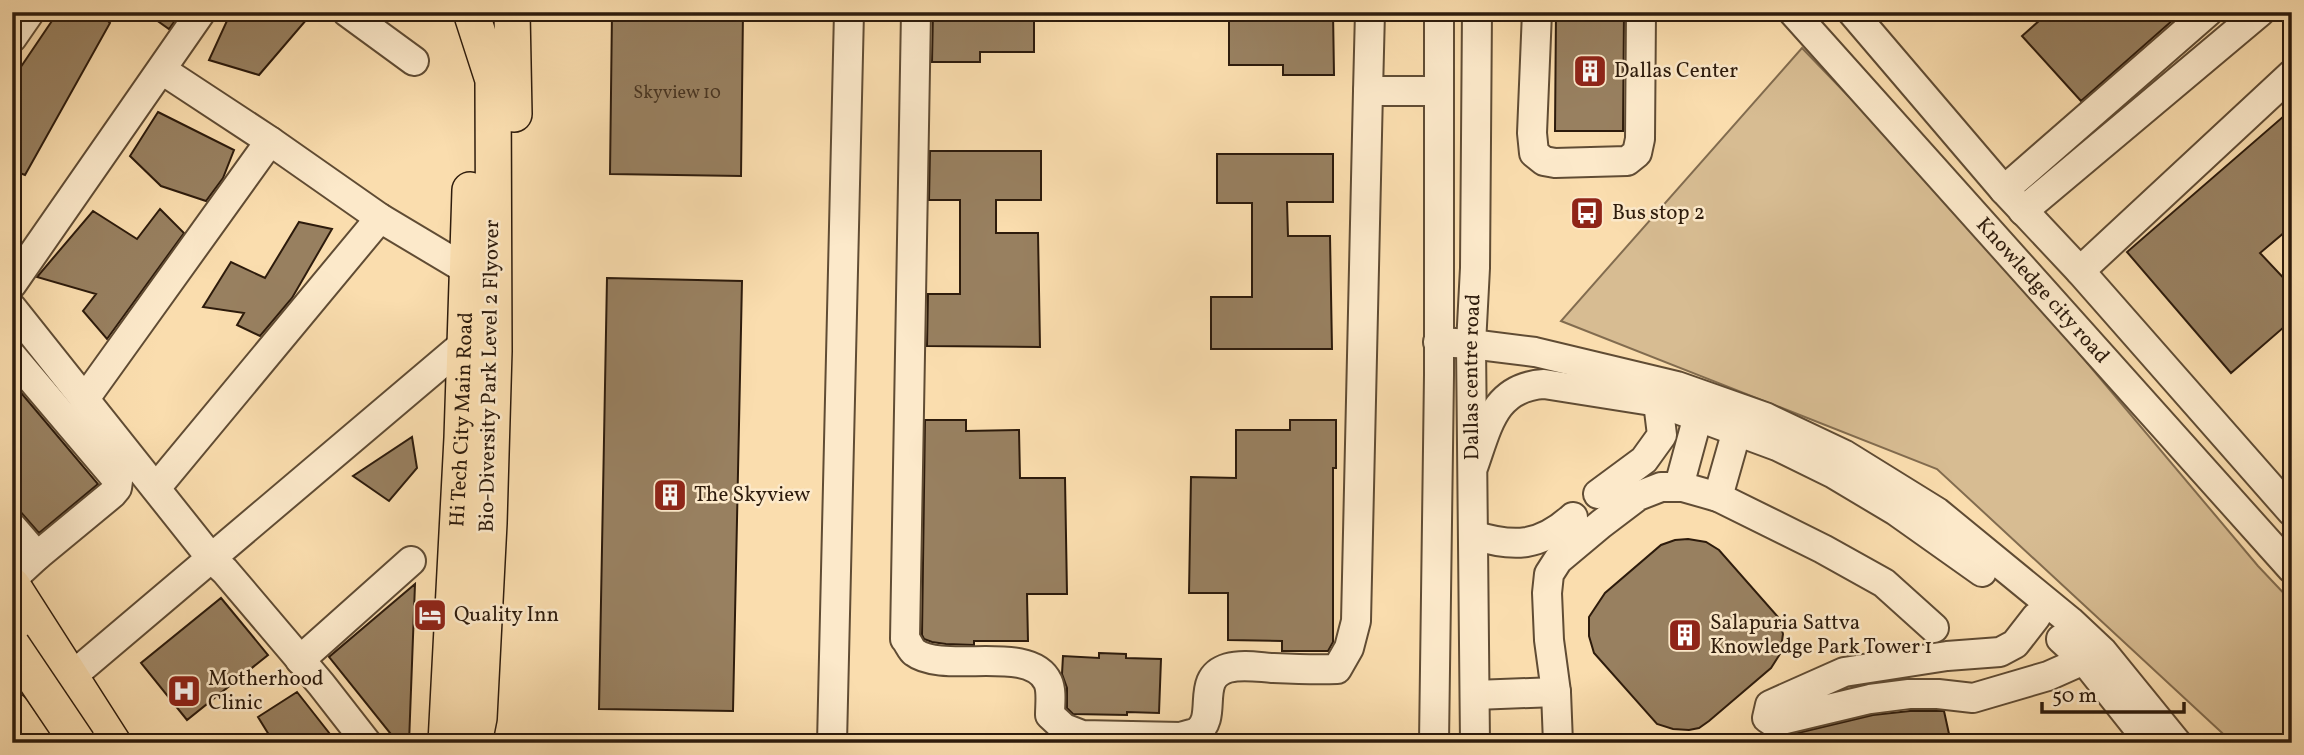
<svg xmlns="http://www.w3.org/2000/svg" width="2304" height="755" viewBox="0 0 2304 755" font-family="Vollkorn,serif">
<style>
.green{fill:#d7bc92;stroke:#826c4f;stroke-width:2}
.building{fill:#988060;stroke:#2d1b0c;stroke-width:2}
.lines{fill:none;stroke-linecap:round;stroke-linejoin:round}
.minor-casing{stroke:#604c34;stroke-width:32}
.major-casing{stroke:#2d1b0c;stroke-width:38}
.minor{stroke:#fce9ca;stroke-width:28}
.major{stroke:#faddae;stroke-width:35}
.major-bridge-casing{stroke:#2d1b0c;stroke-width:38;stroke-linecap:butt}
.major-bridge{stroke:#faddae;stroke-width:35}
.labels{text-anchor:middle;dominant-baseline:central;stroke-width:5;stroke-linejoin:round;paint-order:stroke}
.number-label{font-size:18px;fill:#483421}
.poi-label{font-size:21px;fill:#2d1b0c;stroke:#fce9ca;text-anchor:start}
.street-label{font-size:21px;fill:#2d1b0c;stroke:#fce9ca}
</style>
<rect width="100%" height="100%" fill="#faddae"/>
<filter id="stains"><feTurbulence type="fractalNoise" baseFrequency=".00286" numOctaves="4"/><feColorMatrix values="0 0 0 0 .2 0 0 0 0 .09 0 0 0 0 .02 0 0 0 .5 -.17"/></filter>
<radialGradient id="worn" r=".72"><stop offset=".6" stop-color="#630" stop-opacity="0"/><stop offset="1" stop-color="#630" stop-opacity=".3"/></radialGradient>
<path class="green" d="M1802 48 1961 213 2258 566 2292 602V743H2233L1937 469 1561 321Z"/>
<path class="building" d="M58 12H99L110 23 25 175 12 170V80Z
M145 12H181L169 29Z
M231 12H313L259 75 209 60Z
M612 12H743L741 176 610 174Z
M933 12H1034V52H980V62H932Z
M1229 12H1333L1334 75H1283V65H1229Z
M1556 12H1624L1623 131H1555Z
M2049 12H2182L2081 101 2022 36Z
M2292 109V226L2260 253 2292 287V320L2231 373 2127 252Z
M158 112 234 150 223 178 206 201 161 186 130 156Z
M930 151H1041V200H996V233H1038L1040 347 927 346 928 294H960V200H929Z
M1217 154H1333V202H1287L1288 236H1330L1332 349H1211V297H1252V203H1217Z
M160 209 184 233 107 339 83 311 96 294 37 277 93 211 137 239Z
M299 222 332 229 292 298 260 336 237 325 244 313 203 307 231 262 265 278Z
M607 278 742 281 733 711 599 709Z
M12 382 98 484 39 533 12 502Z
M925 420H966V431L1019 430 1020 478H1065L1067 594H1027L1028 641H974V645L946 644 932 642 924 639 922 635Z
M1290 420H1336V468H1333V642L1328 651H1282V641L1228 640V593H1189L1191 477 1236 478V430H1290Z
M412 437 417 468 389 501 353 476Z
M1688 539 1706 542 1719 550 1778 617 1783 634 1780 654 1771 668 1709 721 1699 728 1689 730 1673 729 1657 724 1594 653 1589 636V617L1605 593 1661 545 1675 540Z
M415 584 409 743H398L329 657Z
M221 598 268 655 187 720 141 663Z
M1099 653 1126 654V658L1161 659 1159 713 1127 712V715L1073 714 1067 708V688L1062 674 1063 656 1099 658Z
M297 692 337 743H274L258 717Z
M1910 711H1944L1951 743H1760L1769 738H1777L1873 715Z"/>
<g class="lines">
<g class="minor-casing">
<g id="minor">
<path d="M347 12 414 61"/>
<path d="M916 12 905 639C908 642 911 650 914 652 944 675 1030 643 1048 682 1052 691 1050 705 1050 715L1064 728 1082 735 1181 737C1185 735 1193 734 1197 732 1219 717 1194 678 1228 668 1242 664 1258 667 1272 668 1294 669 1315 670 1337 669L1349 648 1356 621 1368 91H1439"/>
<path d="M1537 12 1532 133 1534 153 1544 161 1555 163 1627 161 1637 153 1640 139 1641 12"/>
<path id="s1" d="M1793 12 2292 569"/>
<path d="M1852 12 2004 190 2080 271 2292 512"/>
<path d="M12 38 30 12"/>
<path d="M162 70 270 141 380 218 467 270"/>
<path d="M1368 91 1370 12"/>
<path d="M2004 190 2208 12"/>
<path d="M2023 211 2260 12"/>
<path d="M2080 271 2292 74"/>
<path d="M12 284 201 12"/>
<path d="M12 308 211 558 225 571 321 684 367 743"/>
<path d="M1438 342 1471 344 1535 352 1677 386 1765 417 1845 455 1937 512 2070 621 2103 652 2177 743"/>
<path d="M12 356 118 481 117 488 112 494 37 556 12 579"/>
<path d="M84 400 270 141"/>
<path d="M1474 465C1488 425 1495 387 1544 384L1658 402 1777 446 1834 474 1896 511 1982 572"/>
<path d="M1679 486 1698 416"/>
<path d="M156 488 380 218"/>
<path d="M1598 494 1644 460 1662 435 1658 402"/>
<path d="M1718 497 1737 430"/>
<path d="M12 527 37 556"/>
<path d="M1473 535C1514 548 1540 547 1573 517"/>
<path d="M2036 617 2015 644 2000 652 1947 656 1844 672 1770 705 1767 718 1773 722 1870 699 1909 694H1938L1973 698 2048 676 2084 660"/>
<path d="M2061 639 2084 660 2150 743"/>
<path d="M300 660 411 561"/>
<path d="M72 676 464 344"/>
<path d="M1475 695 1556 692"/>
<path d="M832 743 849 12"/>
<path d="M1434 743 1439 375V12"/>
<path id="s2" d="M1475 743 1471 344 1475 268 1477 12"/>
<path d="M1558 743 1556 692 1549 640 1547 593 1549 574 1558 560 1601 524 1638 496 1661 487H1683L1718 497 1823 549 1884 583 1934 628"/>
</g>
</g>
<g class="major-casing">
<g id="major">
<path d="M471 12 493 80 494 351 489 523 479 718 474 743"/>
<path d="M512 12 514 114"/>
<path d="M12 585 113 743"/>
<path d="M12 710 35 743"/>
<path id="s3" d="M446 743 462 438 470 190"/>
</g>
</g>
<use href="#minor" class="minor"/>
<use href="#major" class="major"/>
<g class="major-bridge-casing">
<path id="major-bridge" d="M12 645 78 743"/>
</g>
<use href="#major-bridge" class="major-bridge"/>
</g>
<defs>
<g id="building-square" transform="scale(1.75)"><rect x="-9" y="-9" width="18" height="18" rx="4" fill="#8f2418" stroke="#fce9ca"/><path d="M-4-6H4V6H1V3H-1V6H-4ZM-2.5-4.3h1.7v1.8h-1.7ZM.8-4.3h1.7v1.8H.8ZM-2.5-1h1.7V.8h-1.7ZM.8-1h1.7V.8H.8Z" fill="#fff"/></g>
<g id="bus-square" transform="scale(1.75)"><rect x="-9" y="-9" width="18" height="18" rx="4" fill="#8f2418" stroke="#fce9ca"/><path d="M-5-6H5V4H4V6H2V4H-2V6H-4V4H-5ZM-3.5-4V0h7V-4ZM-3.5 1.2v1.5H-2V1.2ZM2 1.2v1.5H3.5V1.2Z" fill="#fff"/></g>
<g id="hotel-square" transform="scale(1.75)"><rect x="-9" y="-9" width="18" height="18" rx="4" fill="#8f2418" stroke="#fce9ca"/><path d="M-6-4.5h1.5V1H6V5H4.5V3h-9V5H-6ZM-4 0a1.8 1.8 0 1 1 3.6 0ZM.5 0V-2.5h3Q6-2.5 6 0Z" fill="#fff"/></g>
<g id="hospital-square" transform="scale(1.75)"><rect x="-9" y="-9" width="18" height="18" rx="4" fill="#8f2418" stroke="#fce9ca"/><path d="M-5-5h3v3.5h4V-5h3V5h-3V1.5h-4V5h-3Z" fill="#fff"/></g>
</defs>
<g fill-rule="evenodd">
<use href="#building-square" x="1590" y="71"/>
<use href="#bus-square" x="1587" y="213"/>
<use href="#building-square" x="670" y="495"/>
<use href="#hotel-square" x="430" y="615"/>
<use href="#building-square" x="1685" y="635"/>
<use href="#hospital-square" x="184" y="691"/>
</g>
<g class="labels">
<g class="number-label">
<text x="677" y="93">Skyview 10</text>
</g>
<g class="poi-label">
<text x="1614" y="71">Dallas Center</text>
<text x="1612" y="213">Bus stop 2</text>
<text x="694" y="495">The Skyview</text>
<text x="454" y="615">Quality Inn</text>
<text x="1710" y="623">Salapuria Sattva<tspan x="1710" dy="24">Knowledge Park Tower 1</tspan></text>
<text x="208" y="679">Motherhood<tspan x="208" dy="24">Clinic</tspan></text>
</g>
<g class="street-label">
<text stroke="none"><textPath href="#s1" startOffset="374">Knowledge city road</textPath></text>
<text transform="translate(490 376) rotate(-89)">Bio-Diversity Park Level 2 Flyover</text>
<text stroke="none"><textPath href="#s2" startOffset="366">Dallas centre road</textPath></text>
<text stroke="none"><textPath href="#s3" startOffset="324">Hi Tech City Main Road</textPath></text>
</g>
</g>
<rect width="2304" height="755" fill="none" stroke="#faddae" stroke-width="42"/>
<rect x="14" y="14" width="2276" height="727" fill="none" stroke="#2d1b0c" stroke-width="3.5"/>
<rect x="21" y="21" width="2262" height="713" fill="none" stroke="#2d1b0c" stroke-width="2"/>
<path d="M2042 702v10h142v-10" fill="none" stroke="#2d1b0c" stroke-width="3.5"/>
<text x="2052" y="702" font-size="21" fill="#2d1b0c" stroke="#fce9ca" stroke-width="5" paint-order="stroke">50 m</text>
<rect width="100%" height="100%" filter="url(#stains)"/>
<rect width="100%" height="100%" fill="url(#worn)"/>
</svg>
